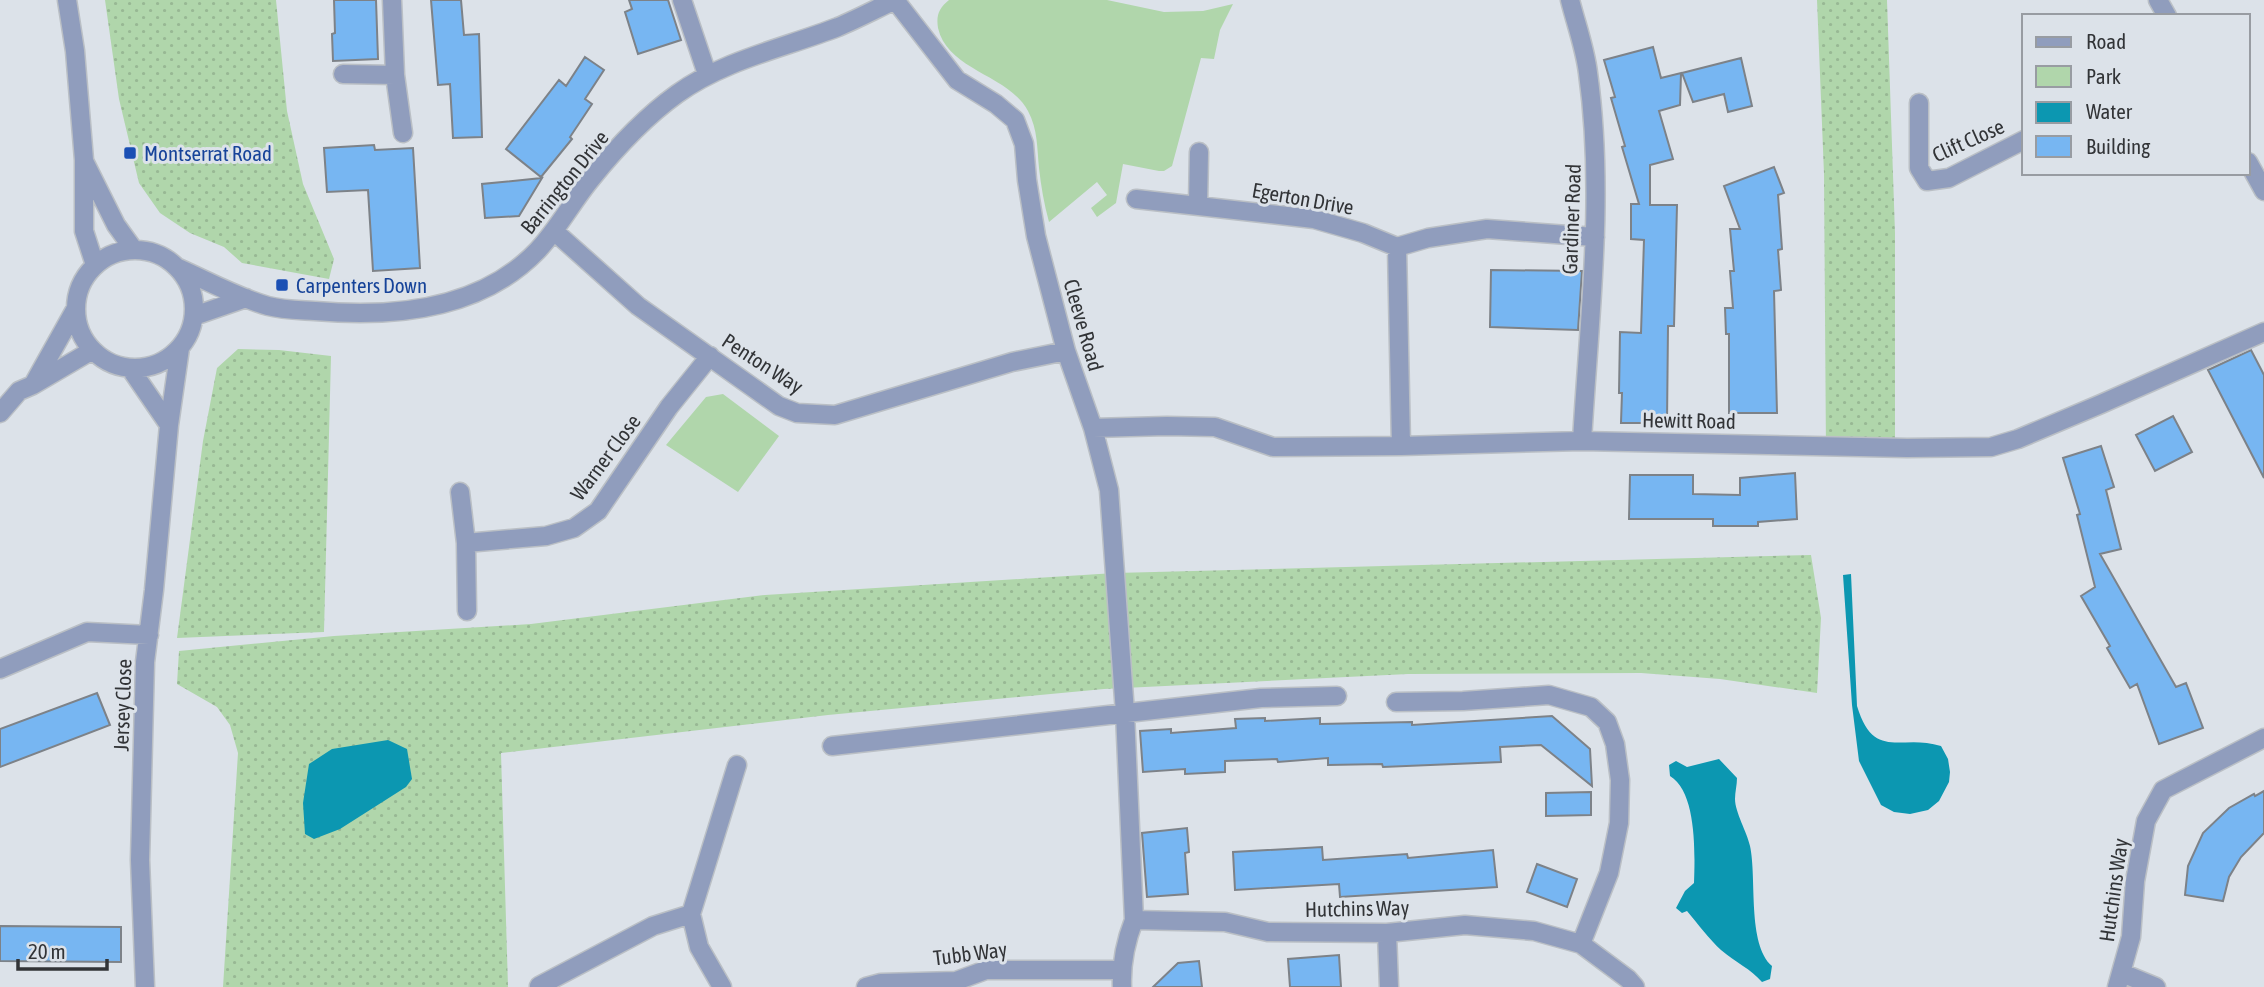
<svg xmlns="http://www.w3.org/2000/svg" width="2264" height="987" viewBox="0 0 2264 987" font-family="'Asap Condensed',sans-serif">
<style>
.grass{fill:url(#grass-dots)}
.park{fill:#b0d6ab}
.water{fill:#0c97b1}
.building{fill:#77b6f2;stroke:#7d8288;stroke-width:2}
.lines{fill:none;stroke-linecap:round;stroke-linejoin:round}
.minor-casing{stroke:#babfc5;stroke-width:21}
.minor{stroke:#909dbd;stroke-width:18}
.transit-dot{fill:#1a4fb4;stroke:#dce2e9;stroke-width:2.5}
.labels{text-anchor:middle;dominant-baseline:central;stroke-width:6;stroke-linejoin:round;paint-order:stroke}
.street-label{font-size:21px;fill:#323437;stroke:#dce2e9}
.transit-label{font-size:21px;fill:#164399;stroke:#dce2e9;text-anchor:start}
</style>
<defs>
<pattern id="grass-dots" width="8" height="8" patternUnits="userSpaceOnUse" patternTransform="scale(1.75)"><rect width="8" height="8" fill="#b0d6ab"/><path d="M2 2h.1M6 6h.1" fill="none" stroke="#98b894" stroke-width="1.8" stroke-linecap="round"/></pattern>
</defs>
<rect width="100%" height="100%" fill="#dce2e9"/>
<path class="grass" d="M105 0H276L287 111 303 184 334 259 329 279 242 263 224 247 190 233 160 213 139 183 119 99Z
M1817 0H1887L1895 233V457L1826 453 1824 174Z
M238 349 279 350 331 356 324 632 177 638 203 441 217 368Z
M1811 555 1821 618 1817 693 1720 679 1641 673 1408 674 1104 689 828 715 501 753 508 987H223L238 753 230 725 217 707 177 684 179 651 334 636 531 624 765 595 1115 573Z"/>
<path class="park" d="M949 0H1107L1164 12 1203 11 1233 4 1220 30 1214 59 1201 58 1172 166 1164 171H1159L1123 164 1116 203 1097 217 1091 208 1107 195 1097 182 1049 222C1044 204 1041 186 1039 168 1037 148 1038 130 1028 111 1008 74 948 71 938 28 936 15 939 8 949 0Z
M723 394 779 436 738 492 666 445 706 397Z"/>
<path class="water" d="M1851 574 1857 706C1874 762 1901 733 1941 746L1948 759 1950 772 1949 782 1939 801 1928 810 1910 814 1894 812 1881 805 1859 761 1852 705 1843 575Z
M388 740 407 749 412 779 406 787 340 829 314 839 305 834 303 803 309 764 332 749Z
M1719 759 1737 778C1737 785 1735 792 1735 799 1735 812 1747 832 1750 846 1757 878 1747 944 1772 966L1770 979 1762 982C1751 969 1735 962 1721 950 1709 939 1698 924 1687 911L1682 913 1676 908 1685 891 1694 883C1695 854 1697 792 1670 776L1669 765 1676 761 1687 767Z"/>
<path class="building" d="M334 0H376L378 59 333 61 332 34 335 33Z
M431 0H461L464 35 479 34 482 137 453 138 450 84 438 85Z
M629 0H668L681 40 638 54 625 12 632 9Z
M1653 47 1661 78 1681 73 1680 105 1659 111 1673 159 1650 165V205H1677L1674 326H1668L1667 423H1621L1622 393H1619L1620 332 1641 333 1644 240 1631 239V204H1639L1622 147 1625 146 1611 98 1615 97 1604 60Z
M585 57 604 70 585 99 592 104 570 137 572 139 541 177 506 149 559 80 566 86Z
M1741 58 1752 106 1728 112 1724 94 1693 102 1682 73Z
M374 145 375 150 413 148 420 268 373 271 368 190 327 192 324 148Z
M1774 167 1784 193 1778 195 1782 249 1778 250 1781 290 1774 291 1777 413H1729V334H1726L1725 308H1733L1730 271H1734L1730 229H1740L1724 186Z
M542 178 519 216 485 218 482 184Z
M1491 270 1582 271 1578 330 1490 327Z
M2251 350 2264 375V478L2208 370Z
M2173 416 2192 452 2155 471 2136 435Z
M2101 446 2114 487 2106 490 2121 549 2100 554 2176 687 2186 683 2203 728 2159 744 2137 684 2130 688 2107 648 2110 646 2081 596 2095 587 2077 515 2080 514 2063 458Z
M1795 473 1797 519 1758 522V526H1713V519H1629L1630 475H1693V494L1740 495V478Z
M97 693 110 725 0 767V729Z
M1552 716 1590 749 1592 786 1541 745 1500 747 1501 762 1383 767 1382 764 1328 765V758L1278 762 1277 759 1225 761V772L1185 774V769L1143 772 1140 731 1171 729V733L1236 728 1235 719 1265 718V721L1320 718V724L1412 722V725Z
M2264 791V833L2241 857 2229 877 2223 901 2185 895 2188 866 2203 833 2229 808 2254 794 2255 796Z
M1591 792V815L1546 816V793Z
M1187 828 1189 852 1185 853 1188 894 1147 897 1142 833Z
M1322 847 1323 860 1407 854 1408 858 1493 850 1497 887 1340 897 1339 884 1235 890 1233 852Z
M1537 864 1577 879 1567 907 1527 892Z
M0 926 121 927V962L0 961Z
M1339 955 1341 987H1290L1288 959Z
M1199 961 1202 987H1153L1178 963Z"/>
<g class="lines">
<g class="minor-casing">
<path id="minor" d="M67 0 75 51 84 160V231L95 265
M392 0 395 75 403 133
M682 0 707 74
M895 0 957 80 996 104 1015 120 1024 144 1027 180 1036 236 1066 351 1093 428 1109 490 1125 713 1134 920C1125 943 1121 963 1122 987
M1570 0C1576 24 1585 48 1588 73 1605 195 1589 319 1582 441
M2158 0 2167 16
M343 74 395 75
M1919 103V168L1927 181 1949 178 2024 140
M2248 162 2264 191
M85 163 116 225 134 250
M1136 199 1314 219 1363 233 1397 247 1428 238 1487 229 1595 237
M1198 205 1199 152
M554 231 638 306 779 406 797 413 835 415 1012 362 1066 351
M1397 247 1401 446
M76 309a59 59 0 1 1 118 0a59 59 0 1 1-118 0Z
M176 267C206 280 236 297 268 306 283 310 300 310 315 311 393 318 480 310 537 251 558 229 572 202 591 179 616 148 645 117 677 94 724 60 784 48 838 27 857 19 876 9 895 0
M194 316 246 298
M130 368 169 425
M33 385 75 310
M0 413 19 391 33 385 91 351
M1093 428 1167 426 1215 427 1273 447 1401 446 1582 441 1907 448 1991 447 2018 439 2101 404 2264 332
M460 492 466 543 467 611
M466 543 546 536 574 528 598 511 669 407 710 356
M0 669 87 632 149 635
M1396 702 1463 701 1549 695 1591 707 1607 722 1615 744 1620 780 1619 823 1609 873 1581 944
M832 746 1261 698 1337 696
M1134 920 1225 922 1268 932 1387 933 1465 925 1534 931 1581 944 1628 979 1635 987
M1387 933 1389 987
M2122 973 2156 987
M539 986 653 926 691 914
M145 987 140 860 145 662 154 590 169 425 180 348
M722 987 699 947 691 914 737 765
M866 987 881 983 956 981 986 970H1121
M2117 987 2131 937 2135 881 2146 821 2163 790 2264 738"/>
</g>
<use href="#minor" class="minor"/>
</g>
<g class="transit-dot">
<rect x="123" y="146" width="14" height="14" rx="3.5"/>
<rect x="275" y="278" width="14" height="14" rx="3.5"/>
</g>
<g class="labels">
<g class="street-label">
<text transform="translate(1968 140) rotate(-24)">Clift Close</text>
<text transform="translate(564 182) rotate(-51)">Barrington Drive</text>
<text transform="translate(1303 198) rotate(10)">Egerton Drive</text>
<text transform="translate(1571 219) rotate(-88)">Gardiner Road</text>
<text transform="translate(1084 325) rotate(74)">Cleeve Road</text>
<text transform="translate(763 363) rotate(33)">Penton Way</text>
<text transform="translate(1689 420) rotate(1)">Hewitt Road</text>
<text transform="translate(605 457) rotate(-53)">Warner Close</text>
<text transform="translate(122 705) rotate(-88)">Jersey Close</text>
<text transform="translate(2113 890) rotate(-82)">Hutchins Way</text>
<text transform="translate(1357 908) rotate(-1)">Hutchins Way</text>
<text transform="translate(970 953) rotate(-7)">Tubb Way</text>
</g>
<g class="transit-label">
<text x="144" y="153">Montserrat Road</text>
<text x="296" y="285">Carpenters Down</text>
</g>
</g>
<rect x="2022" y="14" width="228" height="161" fill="#dce2e9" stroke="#989ca2" stroke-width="2"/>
<rect x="2036" y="37" width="35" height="10" fill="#909dbd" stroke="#989ca2" stroke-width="2"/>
<text x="2086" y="49" font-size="21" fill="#323437">Road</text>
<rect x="2036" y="66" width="35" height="21" fill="#b0d6ab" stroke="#989ca2" stroke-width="2"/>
<text x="2086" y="84" font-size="21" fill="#323437">Park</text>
<rect x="2036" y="102" width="35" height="21" fill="#0c97b1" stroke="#989ca2" stroke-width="2"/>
<text x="2086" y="119" font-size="21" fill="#323437">Water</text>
<rect x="2036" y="136" width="35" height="21" fill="#77b6f2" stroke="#989ca2" stroke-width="2"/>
<text x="2086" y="154" font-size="21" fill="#323437">Building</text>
<path d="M18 959v10h89v-10" fill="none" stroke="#323437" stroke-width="3.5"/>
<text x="28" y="959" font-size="21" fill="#323437" stroke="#dce2e9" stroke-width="5" paint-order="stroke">20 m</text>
</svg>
